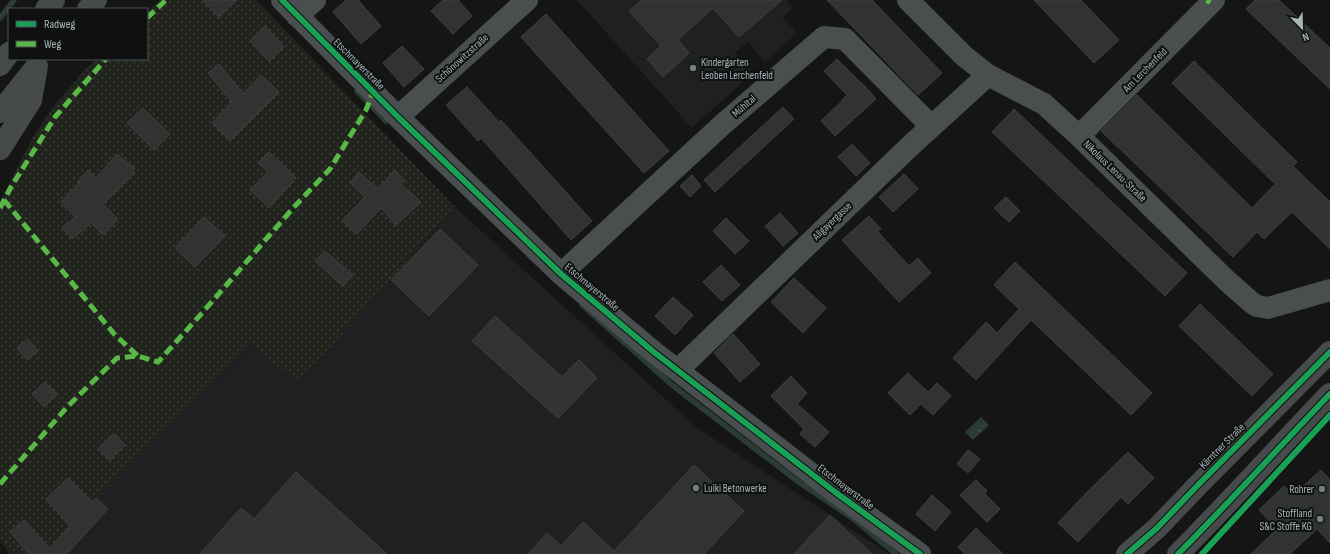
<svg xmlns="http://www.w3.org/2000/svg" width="1330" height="554" viewBox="0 0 1330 554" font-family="'Sofia Sans Condensed',sans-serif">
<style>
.built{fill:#1f2021}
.grass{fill:url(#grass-dots)}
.water{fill:url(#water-ripples)}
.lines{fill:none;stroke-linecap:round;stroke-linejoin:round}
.stream{stroke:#2b3b35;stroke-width:5.5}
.building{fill:#313332;stroke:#3d4141}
.minor{stroke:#494e4e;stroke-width:22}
.major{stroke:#464a4a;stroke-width:22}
.highway{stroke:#474a4a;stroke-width:22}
.quiet{stroke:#58b947;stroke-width:5;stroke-dasharray:10 5;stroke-linecap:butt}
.cycleway-casing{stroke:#0f1011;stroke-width:8}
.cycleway{stroke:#1a9f57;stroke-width:6}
.poi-dot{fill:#737e7d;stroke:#0f1011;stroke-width:1.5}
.labels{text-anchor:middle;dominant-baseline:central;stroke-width:4;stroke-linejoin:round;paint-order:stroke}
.street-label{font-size:11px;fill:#a6b6b5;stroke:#0f1011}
.poi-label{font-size:11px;fill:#a6b6b5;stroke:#0f1011;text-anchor:start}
</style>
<defs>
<pattern id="grass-dots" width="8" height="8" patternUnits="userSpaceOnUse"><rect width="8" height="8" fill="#21241d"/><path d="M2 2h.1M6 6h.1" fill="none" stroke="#3e423c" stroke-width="1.8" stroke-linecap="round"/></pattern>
<pattern id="water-ripples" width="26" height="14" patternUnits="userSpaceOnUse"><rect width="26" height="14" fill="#2b3b35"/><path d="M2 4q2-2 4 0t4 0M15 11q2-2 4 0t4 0" fill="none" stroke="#475550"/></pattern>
</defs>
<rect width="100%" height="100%" fill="#151515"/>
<path class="built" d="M577 0H786L793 8 783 17 797 33 765 62 748 42 735 53 753 73 692 128Z
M455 207 696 427 889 554H42L253 343 298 384Z"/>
<path class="grass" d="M160 0H256L455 207 298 384 252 343 42 554H10L0 541V201L35 133 56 103 85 70 97 59H147V12Z"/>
<path class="water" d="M981 417 989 425 973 440 965 432Z"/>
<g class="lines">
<path class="stream" d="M0 18 14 0
M357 91 386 121
M582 305 672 385 800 483 851 517 896 554"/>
</g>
<path class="building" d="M203 0H237L219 17Z
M346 0H358L381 26 361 44 333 12Z
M443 0H458L472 16 453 34 431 11Z
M642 0H782L739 37 713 8 678 40 689 53 663 77 647 59 661 46 629 11Z
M827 0H872L942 73 918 95Z
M1034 0H1081L1119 40 1094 63Z
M1255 0H1279L1330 48V89L1246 9Z
M546 14 669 151 644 173 521 37Z
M265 26 284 47 269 61 250 41Z
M402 46 424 69 404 87 383 63Z
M837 59 861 83H862L876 99 835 136 821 121 842 101V100L847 95 824 71Z
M1194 61 1297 162 1293 166 1330 202V249L1292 212 1264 239 1257 232 1233 257 1101 131 1137 95 1252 208 1275 184 1172 83Z
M219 64 243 94 261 75 279 92 230 141 212 123 232 102 208 73Z
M467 87 499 122 501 120 592 221 571 240 481 138 478 141 446 105Z
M783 107 794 119 715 192 704 180Z
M143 108 170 134 154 150 127 123Z
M1014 109 1187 273 1165 296 992 132Z
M852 144 870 163 856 176 838 157Z
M269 152 296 178 269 208 250 190 268 172 258 163Z
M117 154 135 169 133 171 135 173 103 204 118 219 103 235 91 223 72 239 62 227 76 217 61 202 79 183 78 181 88 170 96 178Z
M395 170 405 180 401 184 421 202 396 225 381 208 357 234 342 221 365 197 350 183 359 172 378 189Z
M904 174 918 189 893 212 879 197Z
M692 175 701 186 690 197 680 186Z
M1006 197 1020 211 1009 222 994 208Z
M780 213 798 233 783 246 765 226Z
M869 216 881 229 877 231 909 266 918 258 931 273 899 302 842 240Z
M204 217 225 236 195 267 175 248Z
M726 218 749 241 735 254 713 231Z
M440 229 478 265 429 316 391 280Z
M325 251 353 275 343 286 315 261Z
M1015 262 1152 393 1131 415 1031 320 976 380 953 358 986 322 997 333 1019 309 994 285Z
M721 265 740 285 722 301 703 282Z
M794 278 826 308 803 333 771 302Z
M673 297 693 315 675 335 655 316Z
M1200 304 1273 374 1252 396 1179 326Z
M495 316 562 377 579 360 597 378 558 418 472 341Z
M733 334 760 364 740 382 714 353Z
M28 339 38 351 27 360 17 348Z
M908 373 928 392 937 383 951 396 933 415 921 404 910 415 888 393Z
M791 376 807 393 797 404 829 432 815 447 800 434 804 429 771 396Z
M45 382 57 394 44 407 32 394Z
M114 433 125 445 110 460 98 449Z
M968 450 980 459 968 473 957 464Z
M1128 452 1154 478 1128 504 1121 497 1078 542 1058 523 1088 491Z
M694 465 744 511 704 554H528L547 533 561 546 583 522 614 551Z
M1321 470 1330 480V543L1317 529 1290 554H1251L1277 529 1259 510 1284 486 1293 495Z
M296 472 387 554H200L241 508 254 519Z
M68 478 92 502 96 498 108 509 67 554H29L10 532 24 520 49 548 70 526 46 499Z
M976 480 987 491 985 494 1000 509 987 522 960 495Z
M932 495 951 512 935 531 916 514Z
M830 515 872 554H794Z
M976 528 1003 554H965L958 547Z"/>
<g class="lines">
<path class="minor" d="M282 0 398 117 561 274 655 353 835 492 920 554
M908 0 964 56 988 75 1044 104 1079 136 1225 279 1251 302 1257 306 1268 308 1330 290
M297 16 315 0
M398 117 527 0
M1079 136 1214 0
M561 274 722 125 824 37 845 39 931 126
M678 370 908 148 988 75"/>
<path class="major" d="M1127 554 1157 528 1198 485 1330 352
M1178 554C1230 502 1279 447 1330 394"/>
<path class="highway" d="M46 9 54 0
M88 9 96 0
M0 65 9 53
M0 112 36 67
M0 149 31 100 37 66"/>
<path class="quiet" d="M1207 0 1210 3
M147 18 166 0
M4 200 115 335 138 356
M0 208 11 187 55 117 106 59
M0 484 68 406 117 358 138 356 158 362 203 312 294 207 330 169 366 110 373 92"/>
<g class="cycleway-casing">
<path id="cycleway" d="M282 0 398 117 561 274 655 353 835 492 920 554
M1127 554 1157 528 1198 485 1330 352
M1178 554C1230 502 1279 447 1330 394
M1202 554 1330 415"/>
</g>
<use href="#cycleway" class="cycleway"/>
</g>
<g class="poi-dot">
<circle cx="693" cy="68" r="4"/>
<circle cx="696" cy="488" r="4"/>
<circle cx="1322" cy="489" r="4"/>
<circle cx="1320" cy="519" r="4"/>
</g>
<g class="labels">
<g class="street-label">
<text transform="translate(462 58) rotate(-42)">Schönowitzstraße</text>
<text transform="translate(359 64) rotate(45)">Etschmayerstraße</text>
<text transform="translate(1145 70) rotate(-45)">Am Lerchenfeld</text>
<text transform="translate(744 106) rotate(-41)">Mühltal</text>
<text transform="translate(1115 171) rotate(44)">Nikolaus Lenau-Straße</text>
<text transform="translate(832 221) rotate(-44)">Allgayergasse</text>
<text transform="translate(592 287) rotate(40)">Etschmayerstraße</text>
<text transform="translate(1222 446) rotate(-45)">Kärntner Straße</text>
<text transform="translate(846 487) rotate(37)">Etschmayerstraße</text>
</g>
<g class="poi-label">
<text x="701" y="62">Kindergarten<tspan x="701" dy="13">Leoben Lerchenfeld</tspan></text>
<text x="704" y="488">Luiki Betonwerke</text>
<text x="1314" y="489" text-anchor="end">Rohrer</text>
<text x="1312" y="513" text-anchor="end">Stoffland<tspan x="1312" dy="13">S&amp;C Stoffe KG</tspan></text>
</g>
</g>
<rect x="8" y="8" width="140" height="52" fill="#0f1011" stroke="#4b5253"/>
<rect x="16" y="21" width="20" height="6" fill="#1a9f57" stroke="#4b5253"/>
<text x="44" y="28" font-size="12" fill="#a6b6b5">Radweg</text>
<rect x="16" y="41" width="20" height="6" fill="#58b947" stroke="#4b5253"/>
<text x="44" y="48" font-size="12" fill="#a6b6b5">Weg</text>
<g transform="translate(1302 28) rotate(157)" stroke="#0f1011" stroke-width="3" paint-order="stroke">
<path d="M0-3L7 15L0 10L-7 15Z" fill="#a6b6b5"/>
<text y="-6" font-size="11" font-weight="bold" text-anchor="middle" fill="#a6b6b5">N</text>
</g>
</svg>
